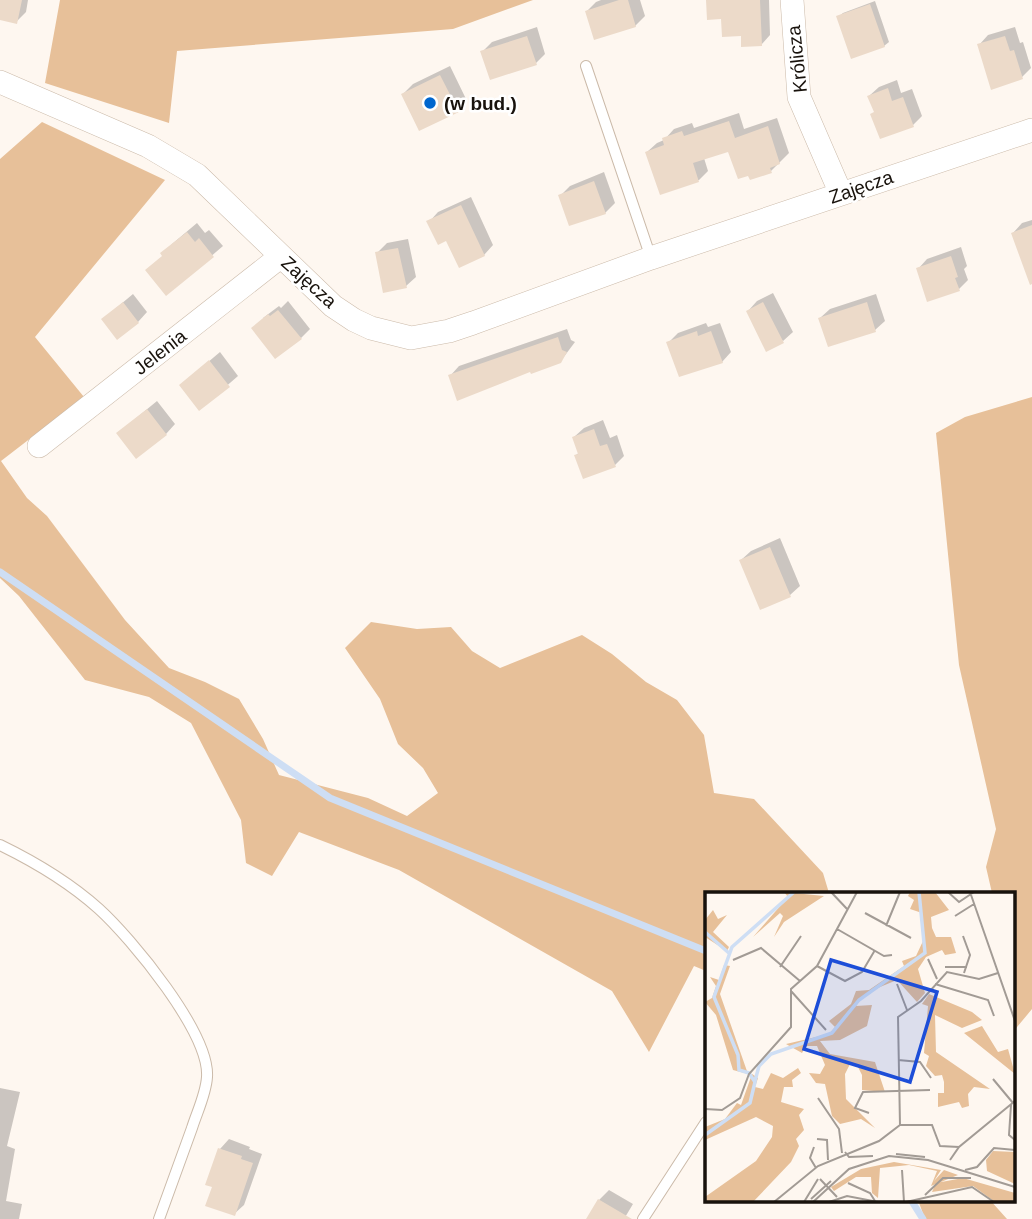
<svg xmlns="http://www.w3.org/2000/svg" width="1032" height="1219" viewBox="0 0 1032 1219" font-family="Arial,sans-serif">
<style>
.green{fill:#e7c099}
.shadow{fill:#0003}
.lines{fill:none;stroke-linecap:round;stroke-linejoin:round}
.stream{stroke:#cedef4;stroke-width:7}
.building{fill:#ecdac9}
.service-casing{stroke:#cbbaa9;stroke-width:12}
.minor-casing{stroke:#cbbaa9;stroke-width:24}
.service{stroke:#fff;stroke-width:10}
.minor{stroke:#fff;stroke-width:23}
.poi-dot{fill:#0066ce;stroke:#fff;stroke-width:2.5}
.labels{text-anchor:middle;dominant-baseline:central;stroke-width:5;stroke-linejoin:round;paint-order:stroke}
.street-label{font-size:19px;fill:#18120c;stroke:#fff}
.poi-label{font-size:19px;font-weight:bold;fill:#18120c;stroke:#fff;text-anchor:start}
.inset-river{fill:none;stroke:#cedef4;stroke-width:3.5}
.inset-road{fill:none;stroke:#a29b95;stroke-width:2}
.view{fill:#1d4ed8;fill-opacity:0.15;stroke:#1d4ed8;stroke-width:3.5}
.inset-edge{fill:none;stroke:#18120c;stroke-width:3.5}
</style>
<rect width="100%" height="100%" fill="#fef7f0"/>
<path class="green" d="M60 0H533L453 29 177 51 169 123 45 83Z
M42 122 165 180 35 337 84 397 1 461 27 498 47 516 125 620 169 668 205 682 239 699 263 739 279 775 368 798 407 816 438 793 423 768 398 744 380 699 345 648 371 622 417 629 451 627 472 651 500 668 582 635 612 654 646 682 677 700 704 735 714 793 754 799 823 873 829 893 706 894V971L694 966 649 1052 612 991 399 870 299 832 272 876 246 863 241 820 191 723 149 697 85 680 19 596 0 578V159Z
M1032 397V1009L1013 1032V894L992 893 986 867 996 829 959 665 936 433 965 417Z
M918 1200H990L1007 1219H925Z"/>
<path class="shadow" d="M0 0H28L26 12 16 22 0 19Z
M601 0H640L645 16 635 26 587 11 596 2Z
M707 0H769L770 35 761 45 742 35Z
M875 1 889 42 884 46 838 17 843 13Z
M537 27 545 54 536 63 482 52 492 42Z
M1015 27 1020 43 1023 42 1031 68 1022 77 979 45 988 35Z
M450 66 467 101 458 111 403 94 413 84Z
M897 80 901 93 912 89 922 116 913 125 875 111 869 96 879 87Z
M739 113 744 129 777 118 789 153 771 171 729 149 704 158 708 171 699 180 661 193 647 152 657 143 664 140 674 129 692 123 694 128Z
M604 172 615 203 605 213 560 196 570 186Z
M471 197 493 245 484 255 447 239 429 222 438 212Z
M1032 220V257L1013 233 1022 223Z
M197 223 205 233 209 230 223 246 167 294 164 255 172 244Z
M408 239 416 277 406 286 377 253 387 243Z
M961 247 967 266 964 269 968 280 959 289 918 269 927 259Z
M773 293 793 332 783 341 748 311 757 301Z
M133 294 147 312 138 322 103 319Z
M876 294 885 321 875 330 820 318 830 309Z
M288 301 310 329 301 338 263 318 279 306 281 308Z
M706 323 708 327 720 323 731 352 722 362 668 343 678 333Z
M567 329 571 340 575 342 560 362 531 369 450 376 459 366Z
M220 352 238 376 200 409 181 385Z
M157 401 175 424 166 434 118 433Z
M603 420 610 438 617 435 624 456 615 465 576 455 580 452 574 437 584 428Z
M780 538 800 586 790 595 761 607 741 560 751 551Z
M0 1088 20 1092 7 1146 15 1149 6 1201 22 1204 19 1219H0Z
M229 1139 250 1147 249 1149 262 1154 244 1205 234 1214 220 1149Z
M609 1190 633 1204 624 1219H588L599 1200Z"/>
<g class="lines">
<path class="stream" d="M0 572 330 798 706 951
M911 1200 923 1219"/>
</g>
<path class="building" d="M0 0H22L17 24 0 20Z
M619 0H628L636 27 594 40 585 11Z
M706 0H760L762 46 741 47V36L722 37 721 19 707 20Z
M870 4 885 47 851 59 836 16Z
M527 36 537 65 490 80 480 51Z
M1005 36 1010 51 1014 50 1023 79 991 90 977 44Z
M440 75 459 112 419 131 401 94Z
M888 88 892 101 903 97 914 127 880 139 870 114 874 112 867 96Z
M729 121 735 138 768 126 780 164 770 168 772 173 750 180 748 176 738 179 728 152 693 163 699 182 660 195 645 152 664 145 662 138 682 131 684 136Z
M594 181 606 214 569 226 558 195Z
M461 205 485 256 459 268 446 241 438 245 426 221Z
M1032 225V284L1030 285 1011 233Z
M187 232 195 242 199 238 214 257 166 296 145 270 162 256 160 253Z
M398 248 407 288 383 293 375 252Z
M951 256 958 277 955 278 960 291 927 302 916 268Z
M123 302 139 323 117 340 101 319Z
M763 302 784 343 766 352 746 311Z
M867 302 876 332 828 347 818 318Z
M278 310 302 339 275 359 251 328 268 314 270 316Z
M697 331 698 336 711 331 723 363 679 377 666 342Z
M558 337 562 350 567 352 561 363 531 374 530 372 457 401 448 375Z
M209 360 230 387 199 411 179 385Z
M147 409 167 435 136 459 116 433Z
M594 429 600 446 607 444 616 467 583 479 574 455 578 454 572 437Z
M770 547 791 597 760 610 739 560Z
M218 1148 242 1156 241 1159 253 1163 235 1216 205 1206 212 1187 205 1185Z
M598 1199 632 1219H586Z"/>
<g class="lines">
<g class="service-casing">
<path id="service" d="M586 66 651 258
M0 845C35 862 70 883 99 909 131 938 210 1033 207 1077 206 1094 197 1112 192 1128 181 1158 170 1189 159 1219
M643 1219 706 1122"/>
</g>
<g class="minor-casing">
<path id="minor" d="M792 0 799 97 841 194
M0 82 148 146 197 175 333 306 354 320 371 328 411 338 449 331 473 323 651 258 1032 130
M39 446 280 257"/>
</g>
<use href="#service" class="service"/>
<use href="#minor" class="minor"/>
</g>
<circle class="poi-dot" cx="430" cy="103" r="7"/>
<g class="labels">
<g class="street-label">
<text transform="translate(797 59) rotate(-96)">Królicza</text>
<text transform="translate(861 187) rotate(-19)">Zajęcza</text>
<text transform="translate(309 282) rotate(42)">Zajęcza</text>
<text transform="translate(160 352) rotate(-38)">Jelenia</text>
</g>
<g class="poi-label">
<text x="444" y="103">(w bud.)</text>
</g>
</g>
<g transform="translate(705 892)">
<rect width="310" height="310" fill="#fef7f0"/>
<path d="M79 0 119 4 79 30 69 45 78 24 75 21 48 45 83 5ZM205 0H230L244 18 226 25 227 36 231 45H246L251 61 240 63 237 58 221 65 213 77 220 101 212 110 192 88 175 95 158 104 151 114 167 113 162 134 135 148 115 149 125 162 170 170 180 200 157 198V183L153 175 145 172 140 182 141 207 170 236 156 227 135 232 127 224 120 192 111 191 104 181 115 182 120 173 112 154H101L97 161 81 152 124 142 130 135 124 129 146 112 151 99 164 98 199 74 197 69 211 64 218 49 217 21 205 17 209 8 203 4ZM8 18 13 27 22 23 8 40 24 55 22 59 0 45V28ZM19 73 25 74 15 102 43 182 28 178 11 123 0 110 7 106 11 94 5 85 14 88ZM224 102 267 120 277 128 257 136 230 123 231 160 285 197 269 195 263 202 264 214 257 216 254 210 233 215V201H239V190L237 183 230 184 221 174 224 164 219 161 223 114 217 112ZM277 134 293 160 303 157 310 182 259 141ZM93 176 96 181 87 188 88 195H79L76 210 99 217 94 223 99 238 91 247 94 254 86 270 48 310H0V305L51 269 67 245 68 234 51 225 0 248V235L20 227 32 211 36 213 47 182 53 186 50 195 58 197 66 181 78 186ZM288 259 310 260V292L282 279 281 268ZM189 270 236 278 229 289 239 278 253 283 226 294 232 279 204 273 175 276 173 306 167 301 166 285H151L129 299 126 295 156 277ZM258 286 310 301V310H290L268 294 227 300 231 291Z" fill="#e7c099"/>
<path class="inset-river" d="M0 40 25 62M50 189 54 174 66 162 127 141 154 108 220 61 214 0M0 243 45 211 50 190 44 181 34 178 33 163 9 105 27 55 89 0"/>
<path class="inset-road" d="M126 0 143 18M243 0 254 10 269 0M265 0 310 129M160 21 206 46M250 24 269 12M181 34 195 0M132 37 179 64 187 63M258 44 265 63 259 81M223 67 232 87M28 68 56 56 95 89M112 74 140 89 157 80 170 58M75 75 96 44M240 75H262M192 92 202 118M230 92 283 108 289 124M86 99 121 138M193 168 215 170 226 186M288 187 308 211M113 206 134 237 137 261M306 213 304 243 310 248M0 217 17 218 35 206 44 182 86 135V97L112 74 152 0M164 221 150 216 158 200 225 198M195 233 193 125 216 109 242 80 274 87 293 81M112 247 122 248 123 268M109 255 105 266 111 276M140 260 144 265 168 264M191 262 220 265M245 268 254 255 310 209M197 278 199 310M260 278 272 275 289 256 310 258M115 287 132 305M143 291 165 301 170 309M220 303 238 286H266M106 307 126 289M69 310 113 274 174 249 195 233H227L235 254 254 255M99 310 113 287M108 310 144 277 184 264 223 268 310 295M124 310 142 304 173 310M201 310 267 295 289 310"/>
<path class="view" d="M126 68 232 100 205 190 99 157Z"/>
<rect width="310" height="310" class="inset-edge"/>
</g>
</svg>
